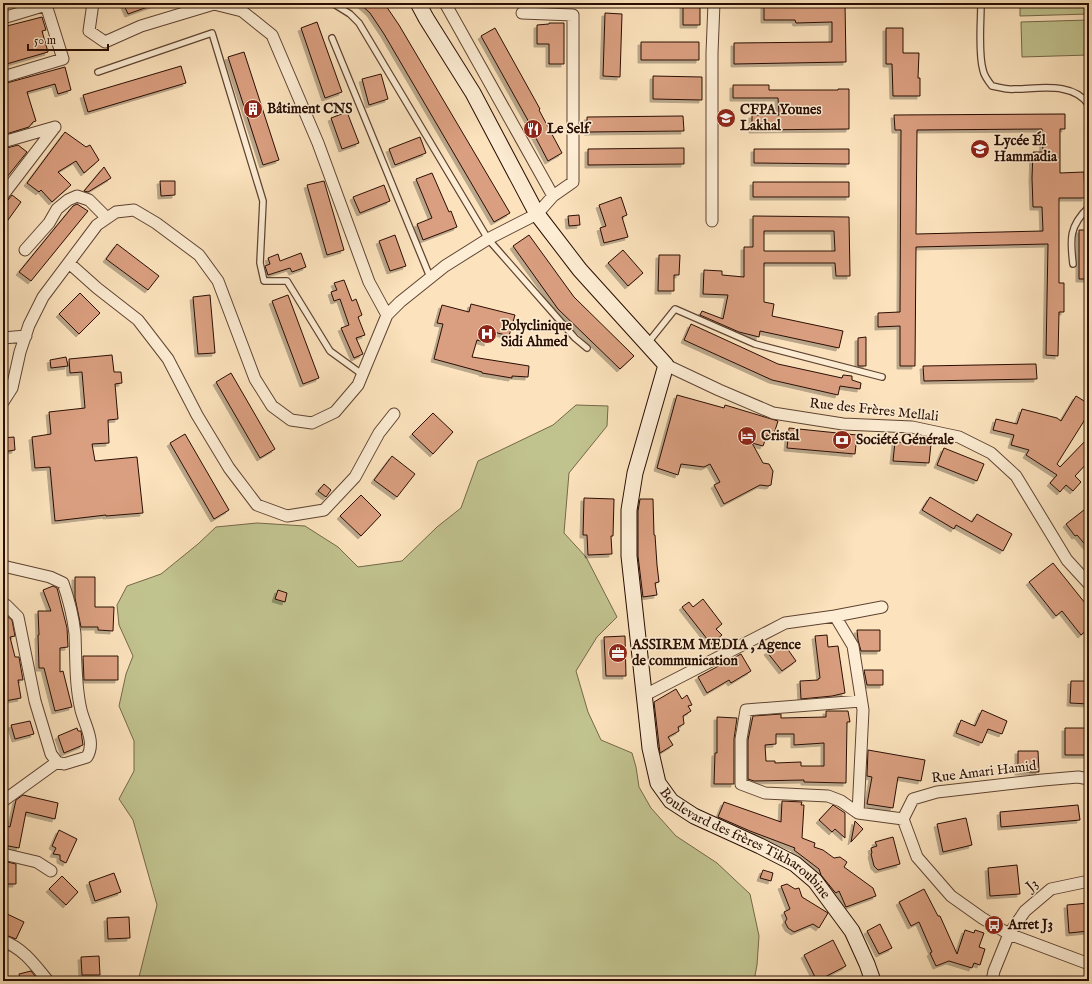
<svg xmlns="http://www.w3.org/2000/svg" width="1092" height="984" viewBox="0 0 1092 984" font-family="'IM FELL English',serif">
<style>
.green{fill:#c1c38f;stroke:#756849}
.building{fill:#da9f80;stroke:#290e03;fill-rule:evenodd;filter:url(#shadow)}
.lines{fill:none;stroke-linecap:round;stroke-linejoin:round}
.lane-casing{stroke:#5e4332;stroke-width:8}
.street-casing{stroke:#5e4332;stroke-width:13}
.secondary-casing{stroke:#290e03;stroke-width:17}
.lane{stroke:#fdedd4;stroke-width:5.5}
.street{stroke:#fdedd4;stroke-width:11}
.secondary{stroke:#fdedd4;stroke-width:15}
.labels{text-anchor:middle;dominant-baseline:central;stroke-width:3;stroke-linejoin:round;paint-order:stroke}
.poi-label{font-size:14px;font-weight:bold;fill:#290e03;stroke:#fdedd4;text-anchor:start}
.street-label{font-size:14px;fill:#290e03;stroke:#fdedd4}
</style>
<defs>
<filter id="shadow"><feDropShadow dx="-3" dy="3" stdDeviation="0" flood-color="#0004"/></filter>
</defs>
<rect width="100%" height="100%" fill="#fce3bd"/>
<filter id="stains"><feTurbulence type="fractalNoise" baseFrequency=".005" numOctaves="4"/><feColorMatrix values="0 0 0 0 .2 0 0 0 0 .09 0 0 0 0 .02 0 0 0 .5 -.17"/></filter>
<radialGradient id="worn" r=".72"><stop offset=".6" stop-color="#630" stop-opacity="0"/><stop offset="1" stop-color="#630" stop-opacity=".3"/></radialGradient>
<path class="green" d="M1020 3H1089V14L1020 16Z
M1089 20V55L1022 57 1021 22Z
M576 405 608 406 607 426 569 473 564 533 586 557 617 617 597 637 576 671 588 712 601 740 632 753 636 767 639 787 651 808 676 836 717 863 750 894 759 936 757 965 754 981H138L157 905 133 820 119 799 134 771V741L119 706 126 674 133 656 119 625 117 605 127 586 161 574 198 544 216 527 257 523 305 526 338 547 358 567 402 561 437 527 461 508 478 461 553 425Z"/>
<path class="building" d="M123 3H156V4L128 14Z
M359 3H384L399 25 510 213 494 222 384 34 370 13Z
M683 3H700V25H683Z
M764 3H845L846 62 734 64V43L832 42V22L796 23 795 20H764Z
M605 13 622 14 620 77 603 76Z
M42 17 46 30 42 31 48 52 3 65V27Z
M317 22 342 92 325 98 301 28Z
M549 23H564V64H549V44H537V25L549 24Z
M495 28 540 109 539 110 562 153 548 161 529 125 530 124 481 36Z
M886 28H903V53H919L918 78H920V96H893L892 64H886Z
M641 42H699V60H641Z
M244 52 279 160 263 165 228 57Z
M181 66 186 83 88 112 83 95Z
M65 67 71 90 58 94 55 84 27 92 36 121 33 122 29 127 3 135V84Z
M381 74 388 99 369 105 362 79Z
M653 76 702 77V100L653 99Z
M733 85H769V90H838V89H849V129L752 130V115H779L778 98H733Z
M347 112 359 143 342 149 331 118Z
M1065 114V129H1060V173L1084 172 1085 198H1059V283H1064V312H1059L1058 356 1046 355 1048 244 916 247 915 366H900V326L878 327V313L900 312 901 130H895L894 115ZM1042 129 1043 152H1033L1032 178 1033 207H1042L1043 231 916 234 917 130Z
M683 116 684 131 587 132V117Z
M65 132 86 147 90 145 99 160 84 173 76 161 58 172 71 185 52 202 41 190 39 192 27 183Z
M420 137 426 153 395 165 389 149Z
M18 145 27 152 3 182V149Z
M684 148V164L588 165V149Z
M754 149H849V164L754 163Z
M104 167 111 178 88 192 84 191Z
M432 173 449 212 451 211 457 227 423 240 417 224 432 218 416 179Z
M160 181H175V195L161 196Z
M324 181 344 250 327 255 307 185Z
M753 182H849V197H753Z
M384 185 390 201 360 213 353 197Z
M12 195 21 202 3 227V202L8 200Z
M621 197 627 215 622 217 628 237 604 243 600 228 606 226 599 205Z
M77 204 88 211 31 281 19 272 73 206Z
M579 215 580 225 569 226 568 216Z
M753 216 849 217 850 276H836L835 263H764V302L774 304 772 316 843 331 839 348 760 331 759 337 739 332 700 315 702 311 723 319 728 295 703 294 704 270 722 271V275L744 277V247H753ZM764 231H834L835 251H764Z
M1079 230H1089V279H1079Z
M395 235 406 266 390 271 379 241Z
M529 235 574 297 634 356 620 369 558 309 513 246Z
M117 244 159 276 148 290 106 259Z
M623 250 643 273 628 286 608 263Z
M301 253 306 267 292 272 290 268 268 275 265 266 270 264 268 258 278 254 280 261Z
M659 255H680L679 275H674V291H658Z
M344 280 352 301 356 299 362 315 358 317 365 335 356 338 363 354 354 358 341 328 349 325 340 299 334 301 331 292 337 290 334 283Z
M80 293 100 313 79 334 59 314Z
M210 295 215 353 198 354 193 297Z
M288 295 319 378 303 384 272 301Z
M471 304 515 315 509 336 490 331 487 343 477 340 472 357 529 366 528 377 512 376V378L482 373V372L434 359 443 324 437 323 442 305 469 312Z
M691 324 778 364 842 378 843 375 852 376V380L861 383 860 389 840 386 838 395 772 380 684 340Z
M866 337V366H858V338Z
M112 355 114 372H121L122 383 115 384 118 419 108 420 109 443 92 444 95 461 137 457 143 513 106 516V515L55 521 50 467 35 468 32 437 51 434 49 412 85 408 82 372 70 373 69 359Z
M66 357 68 366 51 368 50 360Z
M1036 364 1037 379 924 381 923 366Z
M231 373 275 449 260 458 216 382Z
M677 395 724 408 725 405 778 421 773 437 767 435 763 446 752 443 763 463 769 464 773 471 771 485 768 486 760 485 724 504 714 485 720 482 710 464 704 467 681 464 678 475 657 468Z
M1076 396 1089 404V413L1057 464 1060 467 1089 437V461L1075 476 1081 482 1073 491 1066 485 1060 492 1050 483 1057 475 1026 455 1029 450 1011 445 1014 435 993 430 996 419 1017 424 1022 409 1057 418 1061 421Z
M433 413 453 432 433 454 412 434Z
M789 428 857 435 855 454 787 448Z
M185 434 229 510 214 519 170 443Z
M14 437 15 450 3 452V438Z
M895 442 931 444 929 463 893 461Z
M944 448 984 464 977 481 937 465Z
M392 456 415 474 397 497 374 480Z
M324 484 331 490 326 497 318 491Z
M361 495 381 515 361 536 340 516Z
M930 497 972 522 977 514 1012 534 1003 551 956 525 954 529 922 510Z
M584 498 614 499 613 536H611L612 554 588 555 587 535H583Z
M640 499H653L654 535H655L657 565 659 582 655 583 657 595 643 597 638 556V511Z
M1089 506V549L1077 535 1075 536 1066 524Z
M1053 563 1089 608V628L1081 635 1062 611 1056 616 1029 582Z
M75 577H95V607H114L113 631 98 630V627H81L75 598Z
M53 586 57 588 67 628 68 647 60 648V672L63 671 72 707 55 711 44 668H39L38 635H39L38 611H51L43 590Z
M278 590 287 593 285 602 275 599Z
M703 599 722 624 716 629 722 635 711 644 682 607 689 602 693 607Z
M7 616 12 620 15 636 10 637 15 657H19L23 680H18L21 698 5 701 3 691V684H6L3 665V617Z
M857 630H880V651H861L858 640Z
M827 635 828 647 838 646 845 693 832 696 801 699 800 681 818 680V679L820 678 815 636Z
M625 636 626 676H606L604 637Z
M782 641 796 661 782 671 767 652Z
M741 654 751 671 731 683 729 680 707 693 698 677Z
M83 656H118V680H84Z
M864 670H883V685H867Z
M1071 681H1089V704L1070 703Z
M676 689 682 699 687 695 692 705 688 706 691 711 683 716 684 724 678 727 679 731 668 737 673 745 660 753 654 702Z
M982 710 1007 721 1002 734 988 729 982 743 956 733 961 720 975 726Z
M826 711H848L850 722H847L846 783 804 782V780L754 781 748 779V740L753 716 781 714V718L826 717ZM776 734H794V745L824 743V766H801V762L775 763V761H766L765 745 776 744Z
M717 717 737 718 734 739V784H714L715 753H717Z
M30 721 34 734 15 739 11 725Z
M77 728 78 731H81L83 745 64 753 58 736Z
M1065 728H1089V755H1065Z
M868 750 925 760 921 781 898 777 893 808 867 804 872 777 867 776Z
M1018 751H1038L1039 772H1018Z
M23 795 58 803 55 819 26 812 19 848 3 845V825L10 827 16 800Z
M782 801 802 802 801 805H804L802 838 815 843 814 847 823 850 834 858 840 857 847 862 844 867 873 888 876 896 846 907 839 891 836 893 834 891 821 875 819 869 794 850 795 848 750 831 718 817 724 802 781 822Z
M833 805 845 813V838L835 829 832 832 819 820Z
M1078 805 1080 820 1001 827 1000 812Z
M966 818 972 845 943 852 937 824Z
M855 821 863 829 851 842Z
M59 830 77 839 66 863 60 860V855L53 854 56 848 52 846Z
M893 837 900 864 878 870 874 866 871 854 872 853 871 848 877 846 875 842Z
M3 861 16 864V884H3Z
M1017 865 1020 894 990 896 988 868Z
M763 870 773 873 771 881 760 878Z
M114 873 121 892 95 901 89 882Z
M62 876 78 892 66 905 49 889Z
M787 884 795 889 799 888 802 897 828 913 819 928 813 924 794 932 788 928 785 922 787 919 784 912 790 909 781 886Z
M924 889 938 916H940L957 954 965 930 974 933 975 930 984 933 979 947 985 949 980 965 974 963 972 968 949 961 936 966 930 953 932 952 919 922 911 926 899 902Z
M1089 903V931L1069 933 1067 905Z
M3 912 24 922 16 939 3 934Z
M129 917 130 938 108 939 107 918Z
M880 924 892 948 879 954 867 931Z
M833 940 846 966 817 981 804 955Z
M3 949 8 951 4 963H3Z
M99 956 100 975H82L81 957Z
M31 971 35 976 36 981H21L19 974Z"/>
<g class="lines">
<g class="lane-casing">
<path id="lane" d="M981 3C981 21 978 53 983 70 984 76 988 81 992 86 999 87 1006 90 1014 89 1038 89 1073 81 1089 105
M334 4 350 14 359 23 488 239 575 338 587 348
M332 38 430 277
M98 72 212 33 263 201 260 263 264 281H287L330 351 363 375
M1073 264C1070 239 1069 226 1089 207
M647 344 675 309 755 344 882 377"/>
</g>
<g class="street-casing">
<path id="street" d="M93 3 89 31 105 42 141 26 214 4 242 11 272 35 318 143 369 282 387 315
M445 3 553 196
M3 18 46 5 63 59 3 77
M3 142 55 127
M3 195 55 127
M712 221V53L714 3
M25 250 49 223 57 209 68 200 77 196 89 200 107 218
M69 263 97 288 138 320 168 359 197 415 229 468 257 505 287 516 324 510 355 477 379 433 394 414
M3 338 26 336
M666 365 719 390 773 413 843 424 912 427 959 437 991 453 1016 476 1067 560 1089 584
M3 402 12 388 20 352 29 325 43 297 97 225 116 212 134 210 156 223 199 255 218 281 255 379 272 406 291 420 312 423 335 412 358 385 387 315 400 302 445 266 488 239 537 214 553 196 573 182V15L522 13
M3 566 50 577 63 583C69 600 73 616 75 634 76 659 75 685 81 710 85 726 96 742 87 757L64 764 57 762 51 754 35 701 18 617 6 605H3
M835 616 882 607
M645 695 785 623 835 616 853 646 863 710 858 813 903 819
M1089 779 1078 777 1043 780 937 792 913 799 903 819 917 857 951 896 982 918 1009 934 1089 964
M3 801 57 762
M858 813 841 801 828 796 765 793 741 784V739L746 710 861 701
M3 854 37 862 51 871
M3 941C23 948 35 965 48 981
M992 981 994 971 1009 934 1025 911 1051 889 1089 881"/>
</g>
<g class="secondary-casing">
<g id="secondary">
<path id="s1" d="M418 3 426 18 473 93 537 214 580 270 666 365 635 473 629 510V556L650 748 658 783 671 801 694 816 760 846 795 864 815 881 852 931 867 964 873 981"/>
</g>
</g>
<use href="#lane" class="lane"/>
<use href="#street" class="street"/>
<use href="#secondary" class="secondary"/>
</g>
<defs>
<g id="building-disc" transform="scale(1)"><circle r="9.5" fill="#8f2418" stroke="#fdedd4"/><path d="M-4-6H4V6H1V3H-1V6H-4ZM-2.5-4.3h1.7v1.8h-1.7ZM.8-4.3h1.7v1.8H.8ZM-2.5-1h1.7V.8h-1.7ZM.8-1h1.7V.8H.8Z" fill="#fff"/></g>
<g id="university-disc" transform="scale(1)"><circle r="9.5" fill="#8f2418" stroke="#fdedd4"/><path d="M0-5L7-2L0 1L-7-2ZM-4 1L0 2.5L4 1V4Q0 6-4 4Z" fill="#fff"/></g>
<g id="restaurant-disc" transform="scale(1)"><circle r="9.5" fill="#8f2418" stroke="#fdedd4"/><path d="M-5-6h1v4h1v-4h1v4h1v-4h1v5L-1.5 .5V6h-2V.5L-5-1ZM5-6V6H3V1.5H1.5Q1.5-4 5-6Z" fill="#fff"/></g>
<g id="school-disc" transform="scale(1)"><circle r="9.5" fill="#8f2418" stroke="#fdedd4"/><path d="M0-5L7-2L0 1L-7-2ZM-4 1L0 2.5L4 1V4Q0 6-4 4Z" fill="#fff"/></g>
<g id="hospital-disc" transform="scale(1)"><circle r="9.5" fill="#8f2418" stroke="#fdedd4"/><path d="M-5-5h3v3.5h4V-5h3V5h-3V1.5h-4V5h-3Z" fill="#fff"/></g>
<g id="hotel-disc" transform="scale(1)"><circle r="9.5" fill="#8f2418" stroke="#fdedd4"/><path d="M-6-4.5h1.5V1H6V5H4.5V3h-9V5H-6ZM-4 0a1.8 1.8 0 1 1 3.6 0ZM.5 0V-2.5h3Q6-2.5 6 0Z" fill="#fff"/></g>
<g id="bank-disc" transform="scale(1)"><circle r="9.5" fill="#8f2418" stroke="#fdedd4"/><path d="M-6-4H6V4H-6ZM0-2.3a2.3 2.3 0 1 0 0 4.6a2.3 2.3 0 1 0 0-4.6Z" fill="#fff"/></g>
<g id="office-disc" transform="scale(1)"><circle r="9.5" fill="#8f2418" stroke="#fdedd4"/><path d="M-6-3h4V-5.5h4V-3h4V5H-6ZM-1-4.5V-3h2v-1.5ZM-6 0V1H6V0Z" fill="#fff"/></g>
<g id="bus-disc" transform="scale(1)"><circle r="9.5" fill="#8f2418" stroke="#fdedd4"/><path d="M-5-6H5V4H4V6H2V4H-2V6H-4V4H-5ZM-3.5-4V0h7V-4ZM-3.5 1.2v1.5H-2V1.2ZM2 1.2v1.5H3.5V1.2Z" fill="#fff"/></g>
</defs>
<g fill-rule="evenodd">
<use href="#building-disc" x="253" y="109"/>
<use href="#university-disc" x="726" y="118"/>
<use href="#restaurant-disc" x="533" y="129"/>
<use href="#school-disc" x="980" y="149"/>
<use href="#hospital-disc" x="487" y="334"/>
<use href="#hotel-disc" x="747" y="436"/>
<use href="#bank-disc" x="842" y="440"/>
<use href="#office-disc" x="618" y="653"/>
<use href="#bus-disc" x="994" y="925"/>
</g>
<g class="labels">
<g class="poi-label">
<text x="267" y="109">Bâtiment CNS</text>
<text x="740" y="110">CFPA Younes<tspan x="740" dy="16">Lakhal</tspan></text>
<text x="547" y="129">Le Self</text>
<text x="994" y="141">Lycée Él<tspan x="994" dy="16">Hammadia</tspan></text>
<text x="501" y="326">Polyclinique<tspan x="501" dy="16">Sidi Ahmed</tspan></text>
<text x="761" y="436">Cristal</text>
<text x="856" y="440">Société Générale</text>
<text x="632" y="645">ASSIREM MEDIA , Agence<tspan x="632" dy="16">de communication</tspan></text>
<text x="1008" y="925">Arret J3</text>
</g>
<g class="street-label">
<text transform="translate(874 410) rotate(6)">Rue des Frères Mellali</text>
<text transform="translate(984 772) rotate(-7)">Rue Amari Hamid</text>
<text stroke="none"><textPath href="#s1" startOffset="974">Boulevard des frères Tikharoubine</textPath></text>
<text transform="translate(1032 885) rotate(-40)">J3</text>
</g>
</g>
<rect width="1092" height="984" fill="none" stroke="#fce3bd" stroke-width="16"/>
<rect x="4" y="4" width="1084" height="976" fill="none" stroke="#290e03" stroke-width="2"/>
<rect x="8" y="8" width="1076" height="968" fill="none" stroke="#290e03"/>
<path d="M28 44v6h80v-6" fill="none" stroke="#290e03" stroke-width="2"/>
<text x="34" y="44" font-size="12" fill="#290e03" stroke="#fdedd4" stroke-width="3" paint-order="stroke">50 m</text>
<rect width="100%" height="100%" filter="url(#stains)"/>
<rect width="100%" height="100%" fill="url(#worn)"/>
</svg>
